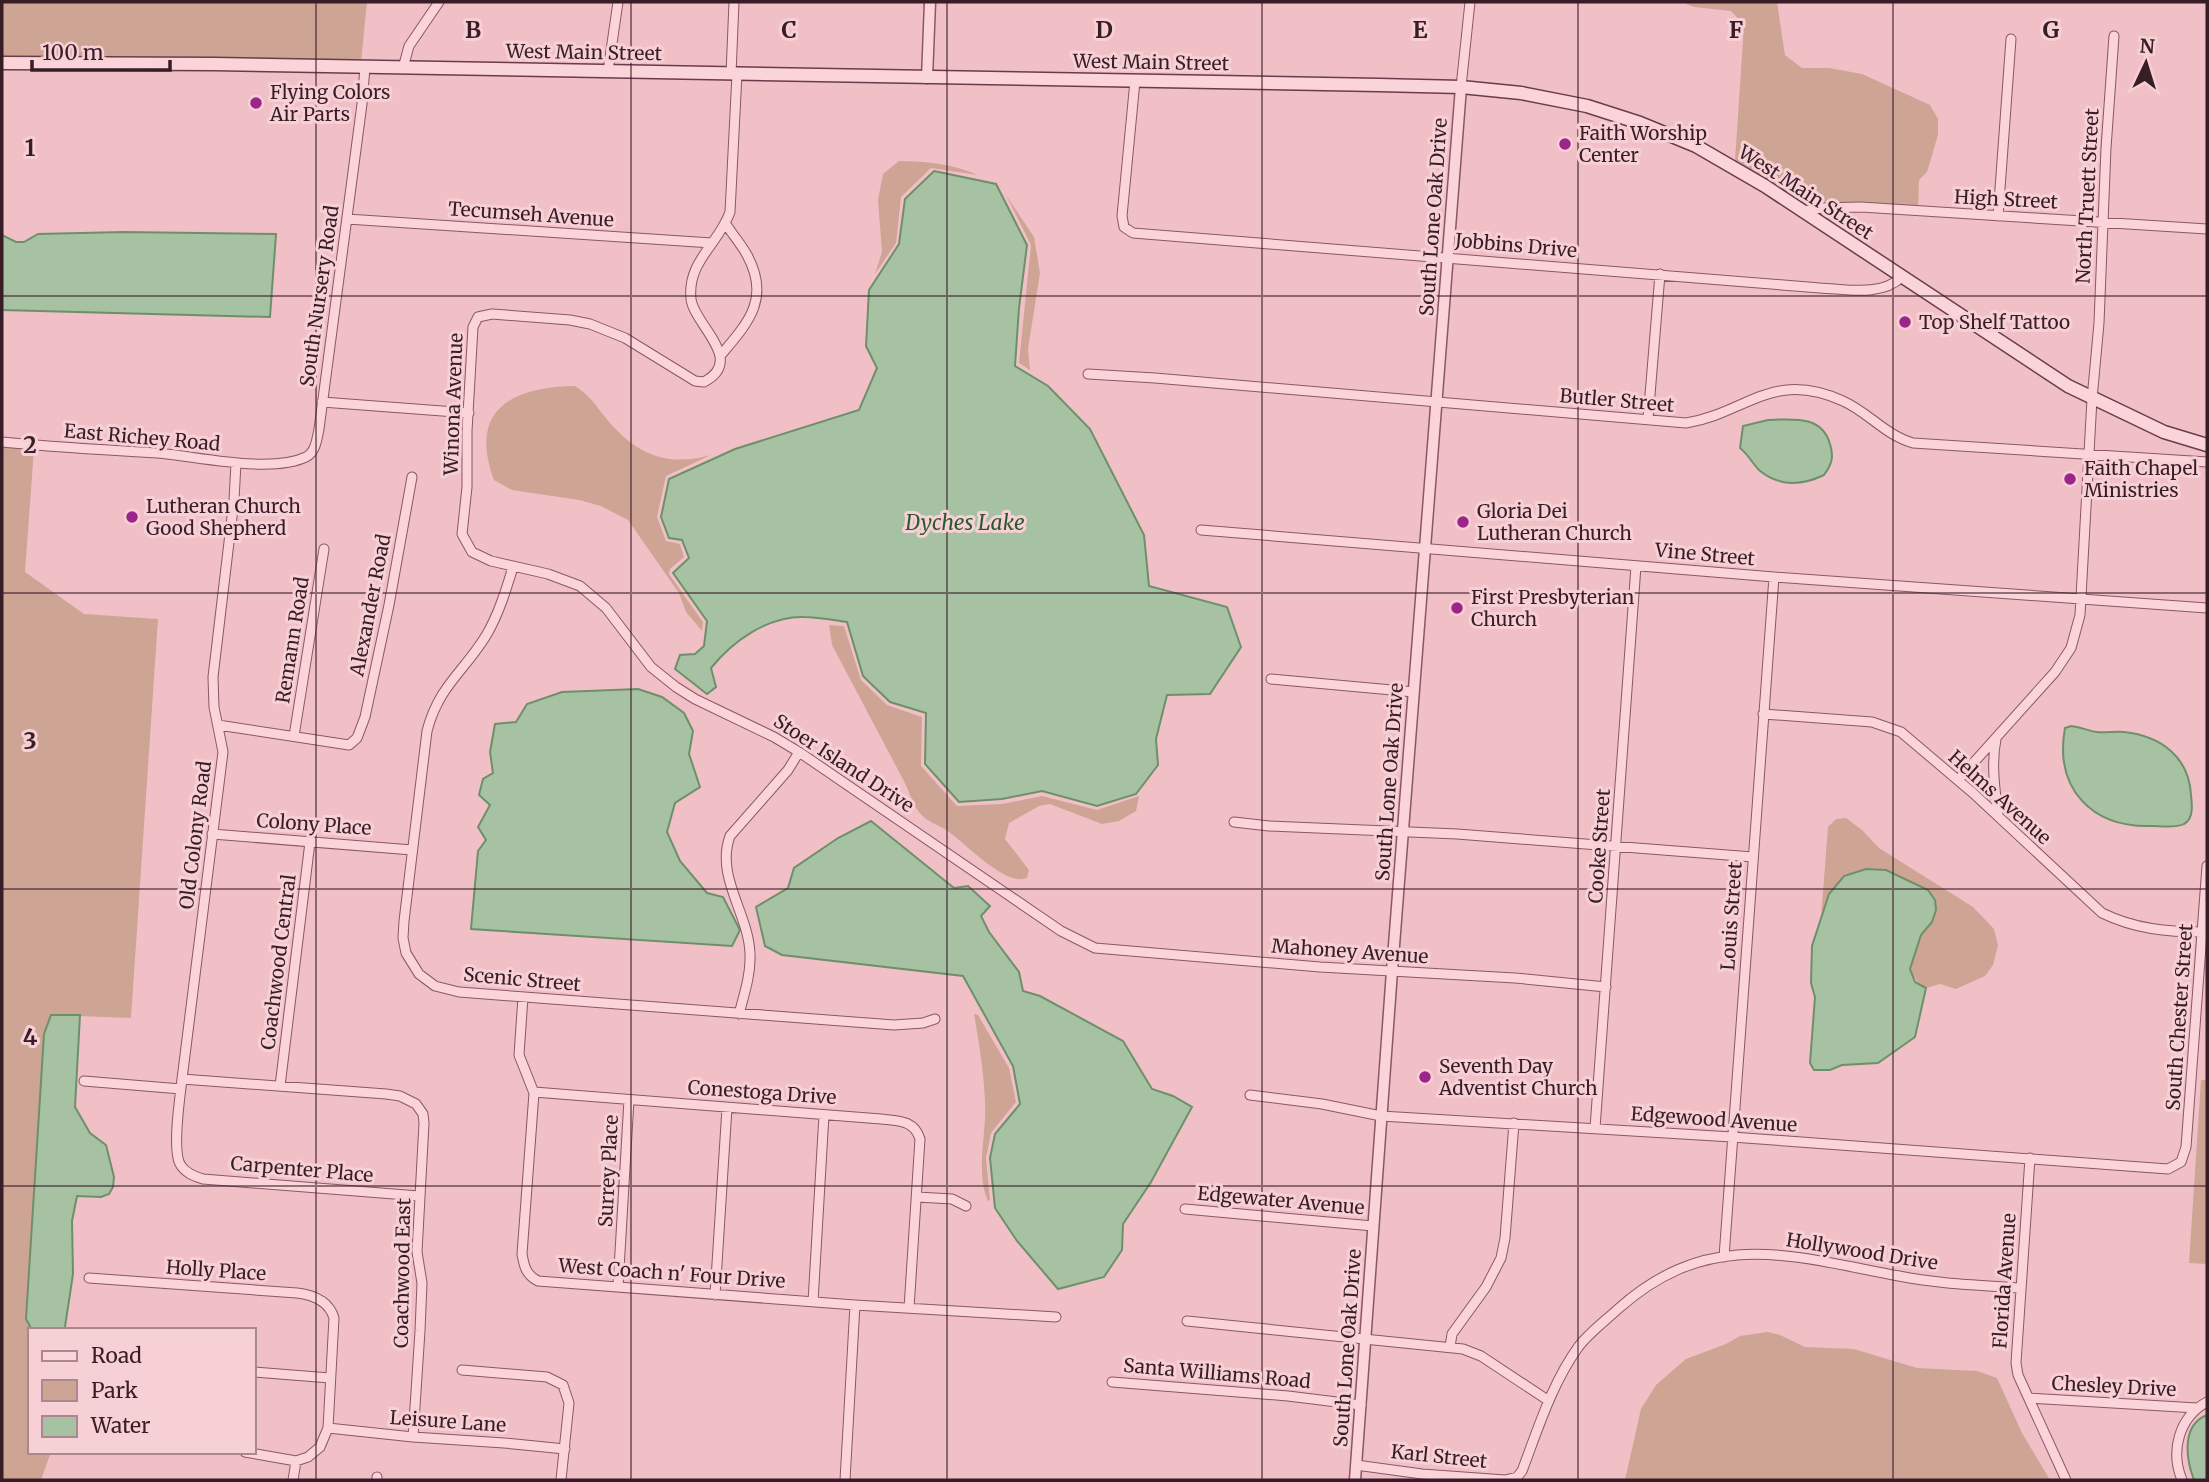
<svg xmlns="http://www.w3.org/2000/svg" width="2209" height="1482" viewBox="0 0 2209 1482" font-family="Merriweather,serif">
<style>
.green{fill:#cea494}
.water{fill:#a7c2a3;stroke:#6d906a;stroke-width:2}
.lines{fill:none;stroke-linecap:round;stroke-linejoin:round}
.minor-casing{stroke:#8a5766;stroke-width:11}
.tertiary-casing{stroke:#8a5766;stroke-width:13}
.secondary-casing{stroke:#6b3b4b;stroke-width:15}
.minor{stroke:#fad4d9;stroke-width:9}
.tertiary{stroke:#fad4d9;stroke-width:10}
.secondary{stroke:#fad4d9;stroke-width:12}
.grid{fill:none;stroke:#381c26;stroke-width:2;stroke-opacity:0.55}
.poi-dot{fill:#9b2588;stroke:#f7d0d5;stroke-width:2.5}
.labels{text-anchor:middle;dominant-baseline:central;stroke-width:6;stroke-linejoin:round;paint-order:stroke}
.street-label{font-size:19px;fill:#381c26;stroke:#f7d0d5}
.poi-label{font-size:19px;fill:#381c26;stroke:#f7d0d5;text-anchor:start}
.water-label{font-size:21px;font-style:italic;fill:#2b592f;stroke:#f7d0d5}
.grid-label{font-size:23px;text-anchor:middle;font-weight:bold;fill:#381c26;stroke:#f7d0d5;stroke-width:6;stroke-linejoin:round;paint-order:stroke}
</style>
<rect width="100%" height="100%" fill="#f0c0c6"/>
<path class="green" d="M2 2H367L361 62 2 57Z
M1682 2H1777L1785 55 1802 68H1829L1862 74 1930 105 1938 119V135L1927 172 1919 180 1918 214 1811 210 1735 161 1744 25 1731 11 1694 7Z
M899 161C926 161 953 164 978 175L931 168 901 197 896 243 875 274 882 252 878 200 883 174Z
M1006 195 1034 237 1040 273 1028 349 1030 370 1019 363 1031 245Z
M575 386C590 396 594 403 605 417 634 453 665 468 711 455L666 476 657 517 666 541 680 544 684 557 670 569 669 574 703 622 702 631 686 612 679 593 628 520 601 506 579 500 512 490 494 480C468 410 511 387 575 386Z
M2 447 34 449 25 572 84 614 158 619 131 1018 51 1015 26 1319 32 1330H30V1452H51L41 1480H2Z
M829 625 844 626 861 680 887 705 922 717 921 766 957 806 1002 804 1042 796 1097 810 1139 796 1136 811 1119 821 1102 824 1050 804 1039 806 1009 823 1005 839 1029 870 1027 878C1006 887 966 844 949 832 942 826 932 824 925 818 915 810 911 797 906 785L832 645Z
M1846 818 1862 830 1879 848 1973 907 1994 929 1998 945 1993 965 1985 976 1956 989 1940 984 1926 988C1897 971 1915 942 1932 922L1904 879 1886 870 1829 894 1821 918 1828 827 1836 819Z
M974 1014 978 1015 1009 1068 1016 1102 991 1133 986 1158 990 1200 988 1201C975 1171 987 1133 985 1102 984 1073 979 1043 974 1014Z
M2201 1080H2207V1264L2189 1263Z
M1768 1332 1780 1335 1805 1347 1854 1349 1917 1368 1977 1371 1997 1378 2022 1433 2050 1480H1625L1641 1409 1656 1385 1686 1359 1726 1344 1740 1336Z"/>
<path class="water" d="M934 171 996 184 1027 245 1019 308 1015 366 1048 386 1090 429 1144 535 1149 586 1227 607 1241 647 1210 694 1167 695 1156 739 1158 765 1136 794 1097 806 1042 791 1002 799 959 802 925 764 926 713 890 702 863 676 847 622C833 620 818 617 804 617 767 616 732 642 711 668L716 687 707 694 675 669 680 655 695 654 704 646 707 621 673 573 689 558 682 540 669 538 661 517 669 479 735 449 859 410 877 368 866 346 869 290 899 244 905 199Z
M124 232 276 234 270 317 2 310V235L16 242H24L38 234Z
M1768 420C1793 419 1822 415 1830 444 1834 457 1832 464 1824 475 1801 486 1779 487 1759 470 1752 463 1748 454 1740 448L1743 426Z
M638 689 662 697 684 713 693 731 689 754 700 787 675 803 667 832 680 861 707 893 723 897 740 930 732 946 471 929 478 851 486 840 478 827 490 805 479 795 483 779 493 773 490 752 495 724 516 722 527 704 562 692Z
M2071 726C2081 727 2088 731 2097 732 2106 733 2115 731 2124 732 2161 736 2189 757 2191 795 2192 804 2194 819 2184 824 2177 828 2161 826 2152 826 2092 828 2054 789 2065 728Z
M871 821 954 888 968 886 990 906 981 916 989 932 1019 972 1023 991 1040 996 1123 1041 1152 1089 1173 1096 1192 1107 1151 1182 1123 1224 1122 1250 1104 1277 1058 1289 1017 1241 995 1208 990 1158 995 1134 1020 1104 1013 1066 963 976 782 955 765 946 756 907 788 888 794 868 838 838Z
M1866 869 1886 870 1928 890 1935 900 1936 910 1932 922 1921 935 1910 969 1915 982 1926 988 1915 1037 1878 1063 1842 1065 1830 1070H1814L1810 1063 1815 997 1811 983 1812 946 1829 894 1844 876Z
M51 1015H80L75 1107 90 1133 106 1145 114 1177 113 1187 109 1194 101 1197 77 1196 72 1221 73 1274 65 1327 63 1330H32L26 1319 44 1034Z
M2207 1415V1480H2194C2186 1459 2181 1425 2207 1415Z"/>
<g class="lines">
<g class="minor-casing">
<path id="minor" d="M403 68 409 46 439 2
M608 71 618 2
M731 74 734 2
M737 74 730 212C719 244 687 261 691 299 694 325 746 360 704 382L695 381 625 338 590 324 570 320 492 314 478 317 473 327 467 431V487L462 534 472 552 491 561 548 574 580 586 606 608 651 667 676 687 695 699 774 737 799 752 1061 931 1095 948 1320 967 1515 978 1606 987
M1135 81 1122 216 1124 227 1133 233 1820 288C1847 289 1880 297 1902 277
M1461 87 1470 2
M1803 211 1822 208 1861 207 2207 229
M1998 216 2011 39
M347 219 712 243
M720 356C748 323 771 299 747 255 741 244 732 234 726 224
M1088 374 1155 378 1686 423C1747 413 1772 369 1843 401 1868 412 1885 435 1913 443L2207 462
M322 402 469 413
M1648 419 1660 274
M2 442C53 447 105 450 157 453 196 456 270 474 306 457 316 452 317 438 319 429L362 104 365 67
M236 463 234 500 213 677 214 707 223 752 182 1079C180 1097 172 1149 180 1164 185 1173 194 1176 203 1179L419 1196
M1201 530 1774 577 2207 608
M513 567C506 590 499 613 487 634 465 671 439 685 427 731L404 921 403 938 406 953 419 974 435 986 459 992 894 1025 923 1023 935 1019
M1271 679 1414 692
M1763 714 1872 722 1901 732 1973 793 2102 913C2135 929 2167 932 2203 932
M218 725 349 745 357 738 365 717 389 605 412 477
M294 736 324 549
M1996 739C1991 764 1995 790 1998 815
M1958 780 2055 672 2071 648 2080 615 2092 399 2099 323 2106 148 2114 36
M1234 822 1269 826 1457 834 1753 857
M212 834 412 850
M523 997 519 1055 534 1093 522 1254C524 1266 526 1275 538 1281L855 1305 1056 1317
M739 1014C744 995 751 974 750 954 749 914 715 877 730 836L788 770 799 752
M182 1079 386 1094 400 1096 416 1104 423 1114 424 1123 417 1252 422 1283 420 1331 413 1437
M84 1081 181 1089
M280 1086 310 842
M534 1092 881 1119C899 1121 914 1120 920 1139L909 1308
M1250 1095 1322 1104 1381 1116 1732 1137 2168 1169 2181 1162 2186 1147 2207 866
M1595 1128 1636 566
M2030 1158 2016 1363 2018 1375 2066 1480
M917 1197 952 1199 966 1206
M1185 1209 1373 1226
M1724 1257 1774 577
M89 1278 297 1293C314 1295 329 1301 334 1318L328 1428 320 1447 308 1457 296 1461 245 1452
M618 1286 629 1100
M715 1295 727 1108
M813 1302 824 1115
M1187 1321 1463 1349 1481 1356 1549 1401
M1450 1347 1452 1334 1486 1287 1501 1258 1505 1238 1514 1123
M462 1370 547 1377 563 1385 569 1403 561 1480
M254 1372 330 1378
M1112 1382 1288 1396 1361 1405
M2029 1398 2197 1408
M328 1428 413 1437 504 1443 565 1449
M1356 1465 1422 1474 1505 1480 1517 1477 1522 1471C1538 1429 1552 1383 1579 1346 1590 1332 1605 1321 1618 1309 1710 1227 1791 1256 1899 1276 1939 1284 1980 1285 2020 1288
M293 1480 296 1461
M377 1480V1477
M845 1480 855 1305
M2182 1480C2170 1451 2179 1417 2207 1402"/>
</g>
<g class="tertiary-casing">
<path id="tertiary" d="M927 78 930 2
M1355 1480 1392 971 1461 87"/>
</g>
<g class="secondary-casing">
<path id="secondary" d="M2 63 214 64 1379 85 1461 87 1521 93 1587 106 1640 123 1696 146 1765 186 2068 386 2164 432 2207 445"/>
</g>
<use href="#minor" class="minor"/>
<use href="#tertiary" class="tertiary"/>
<use href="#secondary" class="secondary"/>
</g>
<path class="grid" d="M316 2V1480M631 2V1480M947 2V1480M1262 2V1480M1578 2V1480M1893 2V1480M2 296H2207M2 593H2207M2 889H2207M2 1186H2207"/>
<g class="poi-dot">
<circle cx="256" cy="103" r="7"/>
<circle cx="1565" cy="144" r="7"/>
<circle cx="1905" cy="322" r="7"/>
<circle cx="2070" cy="479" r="7"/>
<circle cx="132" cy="517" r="7"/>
<circle cx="1463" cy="522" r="7"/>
<circle cx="1457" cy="608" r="7"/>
<circle cx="1425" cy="1077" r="7"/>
</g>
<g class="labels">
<g class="street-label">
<text transform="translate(584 52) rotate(1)">West Main Street</text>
<text transform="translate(1151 62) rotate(1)">West Main Street</text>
<text transform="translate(1806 192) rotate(33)">West Main Street</text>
<text transform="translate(2087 196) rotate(-87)">North Truett Street</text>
<text transform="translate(2006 199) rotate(3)">High Street</text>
<text transform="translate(531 214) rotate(4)">Tecumseh Avenue</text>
<text transform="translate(1433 217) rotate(-86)">South Lone Oak Drive</text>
<text transform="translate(1516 245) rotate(5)">Jobbins Drive</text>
<text transform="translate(319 296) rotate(-82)">South Nursery Road</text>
<text transform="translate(1617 400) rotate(5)">Butler Street</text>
<text transform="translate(453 404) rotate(-88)">Winona Avenue</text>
<text transform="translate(142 437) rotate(5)">East Richey Road</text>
<text transform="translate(1705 554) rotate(5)">Vine Street</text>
<text transform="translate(370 605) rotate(-79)">Alexander Road</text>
<text transform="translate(292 640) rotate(-81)">Remann Road</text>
<text transform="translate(844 763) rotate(33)">Stoer Island Drive</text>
<text transform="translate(1389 782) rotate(-86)">South Lone Oak Drive</text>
<text transform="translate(2000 797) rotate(42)">Helms Avenue</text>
<text transform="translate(314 824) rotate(4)">Colony Place</text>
<text transform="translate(195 835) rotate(-83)">Old Colony Road</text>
<text transform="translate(1599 846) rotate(-86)">Cooke Street</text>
<text transform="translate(1731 916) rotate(-86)">Louis Street</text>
<text transform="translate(1350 951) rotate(4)">Mahoney Avenue</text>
<text transform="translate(278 962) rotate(-83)">Coachwood Central</text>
<text transform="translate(522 979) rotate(5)">Scenic Street</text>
<text transform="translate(2179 1017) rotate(-86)">South Chester Street</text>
<text transform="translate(762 1092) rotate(4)">Conestoga Drive</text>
<text transform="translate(1714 1119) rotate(4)">Edgewood Avenue</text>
<text transform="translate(302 1169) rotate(5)">Carpenter Place</text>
<text transform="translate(608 1171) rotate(-87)">Surrey Place</text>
<text transform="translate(1281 1200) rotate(5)">Edgewater Avenue</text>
<text transform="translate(1862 1251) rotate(9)">Hollywood Drive</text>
<text transform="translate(216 1270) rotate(4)">Holly Place</text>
<text transform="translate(402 1273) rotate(-89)">Coachwood East</text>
<text transform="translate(672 1273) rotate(4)">West Coach n' Four Drive</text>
<text transform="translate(2004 1281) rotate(-86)">Florida Avenue</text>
<text transform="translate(1347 1348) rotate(-86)">South Lone Oak Drive</text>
<text transform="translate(1217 1373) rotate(5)">Santa Williams Road</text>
<text transform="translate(2114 1386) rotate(3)">Chesley Drive</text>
<text transform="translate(448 1421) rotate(4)">Leisure Lane</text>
<text transform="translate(1439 1456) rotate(6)">Karl Street</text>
</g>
<g class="poi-label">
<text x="270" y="92">Flying Colors<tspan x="270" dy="22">Air Parts</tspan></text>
<text x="1579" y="133">Faith Worship<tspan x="1579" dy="22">Center</tspan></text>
<text x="1919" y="322">Top Shelf Tattoo</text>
<text x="2084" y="468">Faith Chapel<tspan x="2084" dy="22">Ministries</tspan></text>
<text x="146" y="506">Lutheran Church<tspan x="146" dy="22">Good Shepherd</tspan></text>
<text x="1477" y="511">Gloria Dei<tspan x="1477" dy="22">Lutheran Church</tspan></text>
<text x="1471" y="597">First Presbyterian<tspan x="1471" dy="22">Church</tspan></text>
<text x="1439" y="1066">Seventh Day<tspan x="1439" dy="22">Adventist Church</tspan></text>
</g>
<g class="water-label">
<text x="965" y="522">Dyches Lake</text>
</g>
</g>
<g class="grid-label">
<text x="473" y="38">B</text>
<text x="789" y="38">C</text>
<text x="1104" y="38">D</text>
<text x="1420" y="38">E</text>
<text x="1736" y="38">F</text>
<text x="2051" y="38">G</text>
<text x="30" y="156">1</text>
<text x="30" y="453">2</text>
<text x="30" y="749">3</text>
<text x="30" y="1045">4</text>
</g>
<rect width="2209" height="1482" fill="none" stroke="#381c26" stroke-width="7"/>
<rect x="28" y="1328" width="228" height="126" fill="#f7d0d5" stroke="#ab888f" stroke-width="2"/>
<rect x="42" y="1351" width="35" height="10" fill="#fad4d9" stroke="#ab888f" stroke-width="2"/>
<text x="91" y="1363" font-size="21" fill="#381c26">Road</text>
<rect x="42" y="1380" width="35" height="21" fill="#cea494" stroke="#ab888f" stroke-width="2"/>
<text x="91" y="1398" font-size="21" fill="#381c26">Park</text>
<rect x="42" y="1416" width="35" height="21" fill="#a7c2a3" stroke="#ab888f" stroke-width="2"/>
<text x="91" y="1433" font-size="21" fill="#381c26">Water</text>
<g transform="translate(2146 63) rotate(4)" stroke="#f7d0d5" stroke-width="5" paint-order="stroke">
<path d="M0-5L12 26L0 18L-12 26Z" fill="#381c26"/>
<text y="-10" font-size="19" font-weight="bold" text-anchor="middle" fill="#381c26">N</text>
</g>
<path d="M32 60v10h138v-10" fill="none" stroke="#381c26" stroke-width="3.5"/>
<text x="42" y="60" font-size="21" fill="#381c26" stroke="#f7d0d5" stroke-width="5" paint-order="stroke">100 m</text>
</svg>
